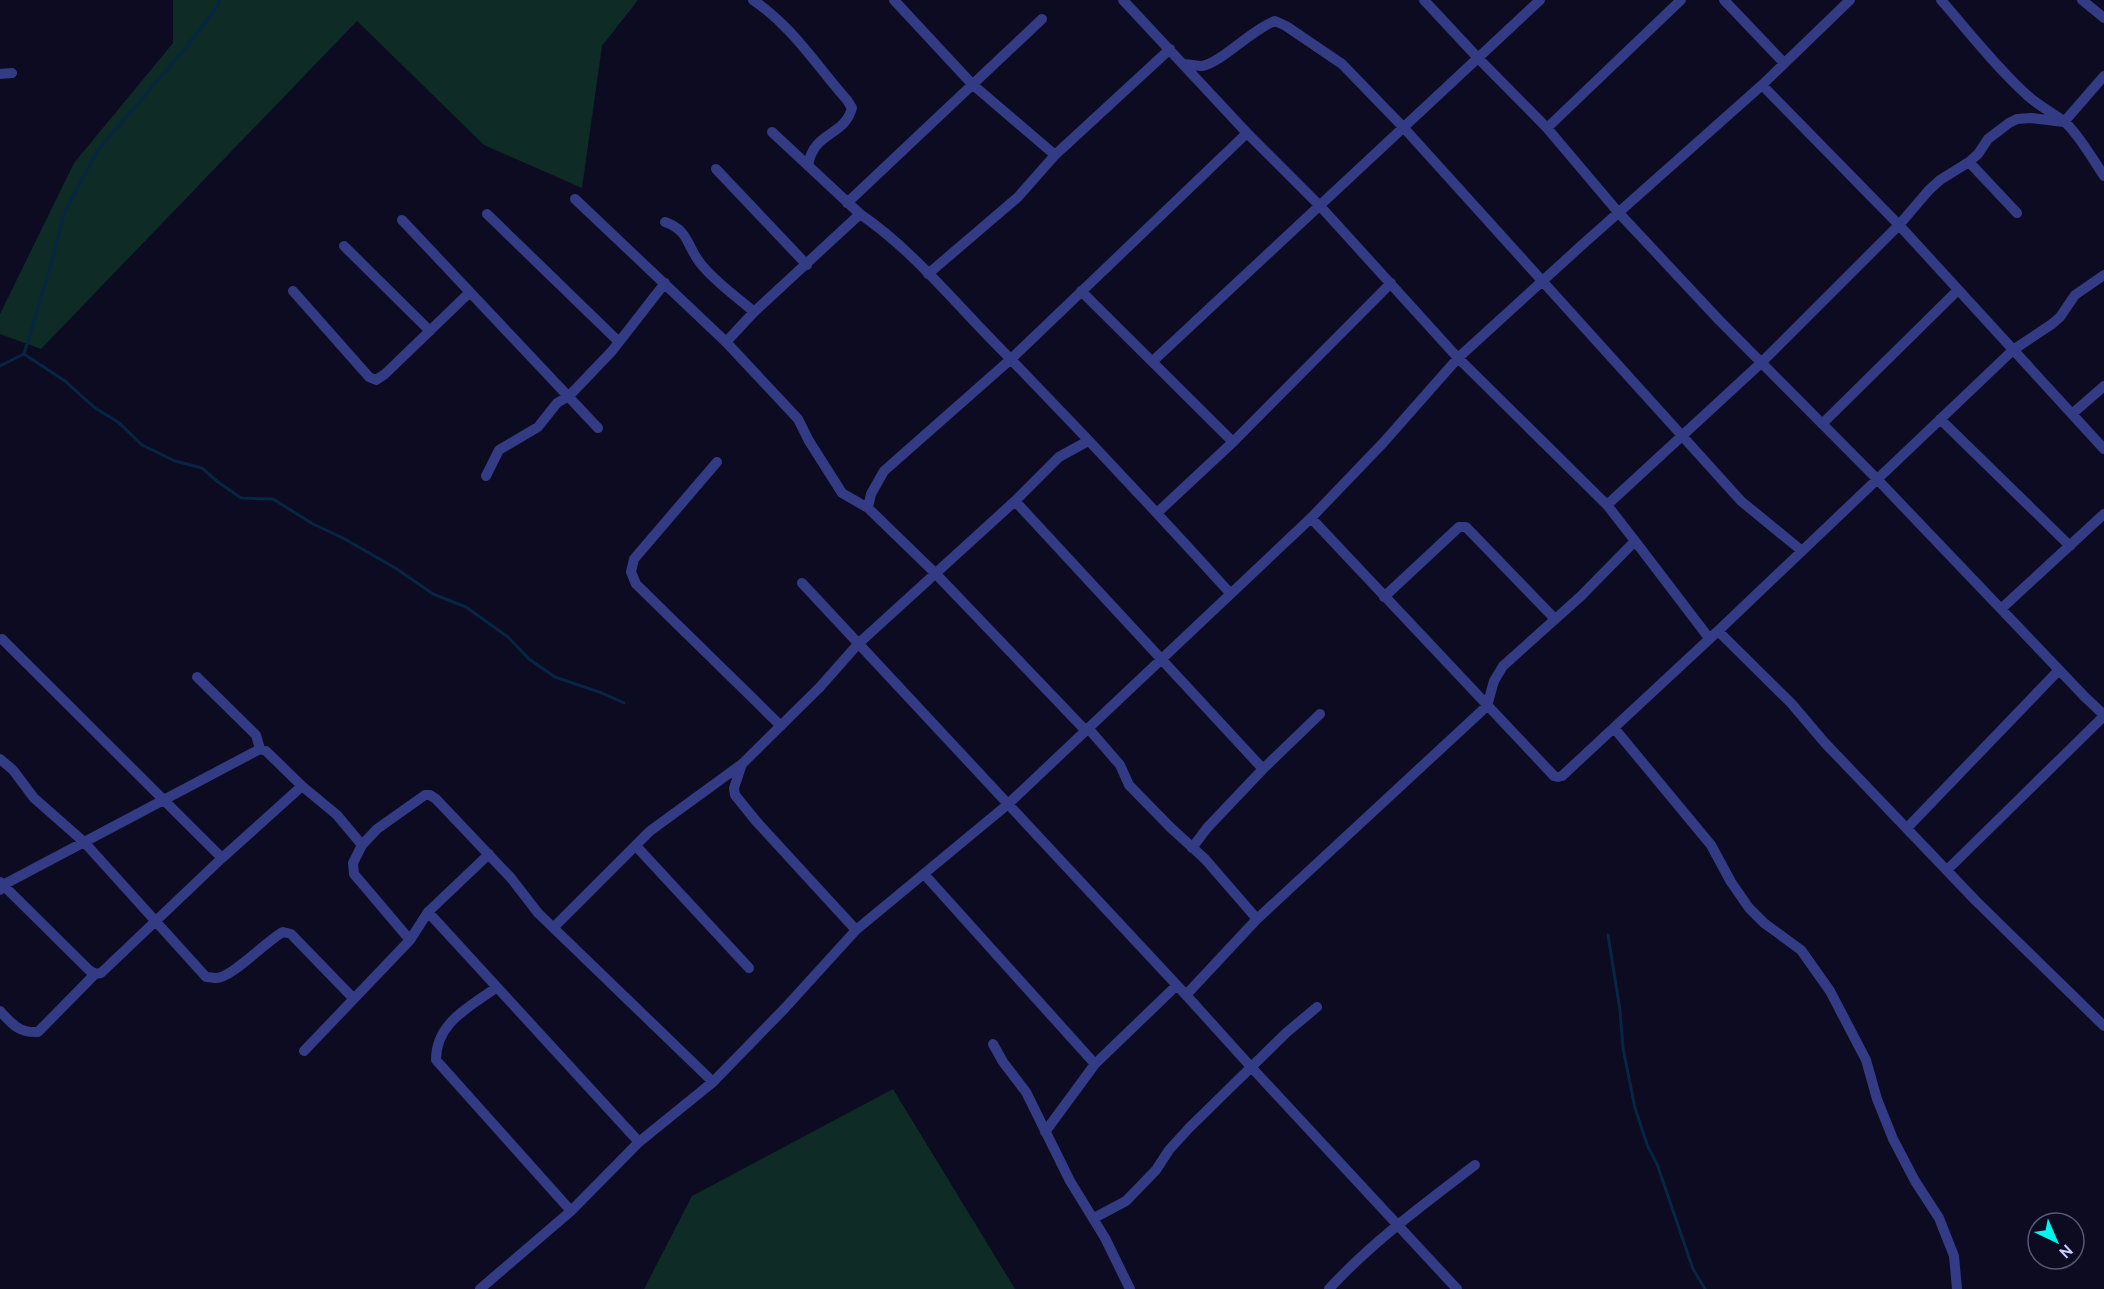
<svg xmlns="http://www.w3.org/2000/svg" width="2104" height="1289" viewBox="0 0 2104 1289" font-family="Cabin,sans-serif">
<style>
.green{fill:#0e2b26}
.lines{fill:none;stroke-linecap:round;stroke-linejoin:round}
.stream{stroke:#072644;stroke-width:3}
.minor{stroke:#323b84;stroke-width:10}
</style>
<rect width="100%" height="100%" fill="#0c0b21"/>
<path class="green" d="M173 0H638L602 46 582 188 484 145 357 21 41 349 0 334V314L74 163 173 43Z
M893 1089 1015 1289H644L692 1196Z"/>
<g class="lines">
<path class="stream" d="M24 354 65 381 95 408 118 422 142 445 175 461 202 468 218 482 241 498 273 499 313 524 343 538 397 569 433 594 466 607 508 637 529 659 555 677 602 693 624 703
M0 366 24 354 53 258 64 213 98 150 188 45 219 4V0
M1608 935 1620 1010 1623 1048 1635 1108 1648 1147 1657 1164 1693 1269 1705 1289"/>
<path class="minor" d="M753 0C792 26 816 65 847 100L852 108C844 137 813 131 808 166
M894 0 972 84 1055 155
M1424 0 1478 58 1547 128 1618 212 1719 320 1877 479 2084 696 2104 715
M1724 0 1784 63
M1941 0C1969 32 1996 67 2028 96 2040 107 2054 113 2066 123 2081 138 2092 158 2104 176
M2082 0 2104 18
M1183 64C1189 64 1197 66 1202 66 1221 63 1252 29 1275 21L1286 26 1342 64 1404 128 1741 501 1802 551
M0 74 12 73
M1762 85 1899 225 2104 449
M1547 128 1681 0
M1969 162 2017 213
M716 169 807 265
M575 199 726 342 798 419 809 441 842 493 868 508 935 573 1086 731
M847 203 1042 19
M487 214 619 342
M860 214C910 248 950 297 992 340 1073 423 1152 507 1230 593
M402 220 598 428
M665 222C690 231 686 246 701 264 715 282 737 297 754 312
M344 246 430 331
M928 274 1018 197 1055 155 1170 49
M293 291 369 377 376 380 385 374 470 292
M1081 291 1233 442
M726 342 754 312 860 214 772 132
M1153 361 1540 0
M2072 414 2104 386
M1940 419 2070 546
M1822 424 1958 290
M717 462 634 559 631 572 636 584 781 726
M486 476 499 450 538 427 557 403 569 396 612 351 665 283
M1015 501 1263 769 1207 828 1192 848
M1607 505 1458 358 1582 245 1762 85 1850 0
M868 508 871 494 884 471 1011 359 1247 133
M1157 513 1233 442 1391 283
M1311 518 1554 776 1558 777 1562 776 1718 631 2013 350 2052 324 2060 317 2075 295 2104 275
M1635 541 1709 638
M802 583 1186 995 1252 1068 1457 1289
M1384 597 1459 527H1466L1555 619
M2001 609 2104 514
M1718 631 1791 703 1825 743 1976 901 2104 1026
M2 639 222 858
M197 677 256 735 260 749
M1088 728 1120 765 1129 785 1170 827 1205 859 1257 919
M1614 728 1711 845 1731 882 1749 908 1764 923 1801 950 1830 991 1866 1060 1877 1099 1893 1139 1915 1181 1939 1218 1954 1256 1957 1289
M0 759 13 770 34 798 84 842 206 977C210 977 213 978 216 978 232 978 266 941 283 932L291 934 353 998
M742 764 734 788 735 795 756 821 856 930
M1263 769 1320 714
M1907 828 2059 670
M362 845 353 863 354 874 410 940 428 912 639 1142
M636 846 749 968
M1947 870 2104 716
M924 874 1095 1064
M0 882 89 970 95 974 101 973 222 858 302 786
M0 890 3 885 260 749 266 751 302 786 337 815 362 845 377 829 425 795H430L436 799 511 878 538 913 713 1082
M428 912 489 854
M554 927 650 831 742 764 820 687 858 644 1015 501 1059 457 1088 441
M497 987C470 1007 436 1022 436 1060L571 1211
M1186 995 1257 919 1487 706 1494 681 1503 666 1581 596 1635 541 1607 505 1761 363 1899 225 1929 190 1940 180 1969 162 1978 154 1988 139 2009 123 2017 119 2031 118 2064 122 2104 76
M0 1011C12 1024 19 1033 38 1032L95 974
M993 1044 1003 1062 1026 1092 1070 1181 1105 1238 1130 1289
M304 1051 410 940
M1045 1132 1095 1064 1176 986
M1094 1218 1126 1201 1156 1170 1169 1150 1189 1128 1286 1033 1317 1007
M480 1289 571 1211 639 1142 713 1082 785 1008 856 930 1007 805 1311 518 1383 443 1458 358 1320 206 1247 133 1123 0
M1329 1289C1372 1242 1424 1204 1475 1165"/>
</g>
<g transform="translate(2056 1241) rotate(136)"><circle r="28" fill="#0c0b21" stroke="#58597a" stroke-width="1.5"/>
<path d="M0-4.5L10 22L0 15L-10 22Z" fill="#00f6ea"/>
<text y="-9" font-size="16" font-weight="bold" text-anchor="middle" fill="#cbcdff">N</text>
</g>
</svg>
